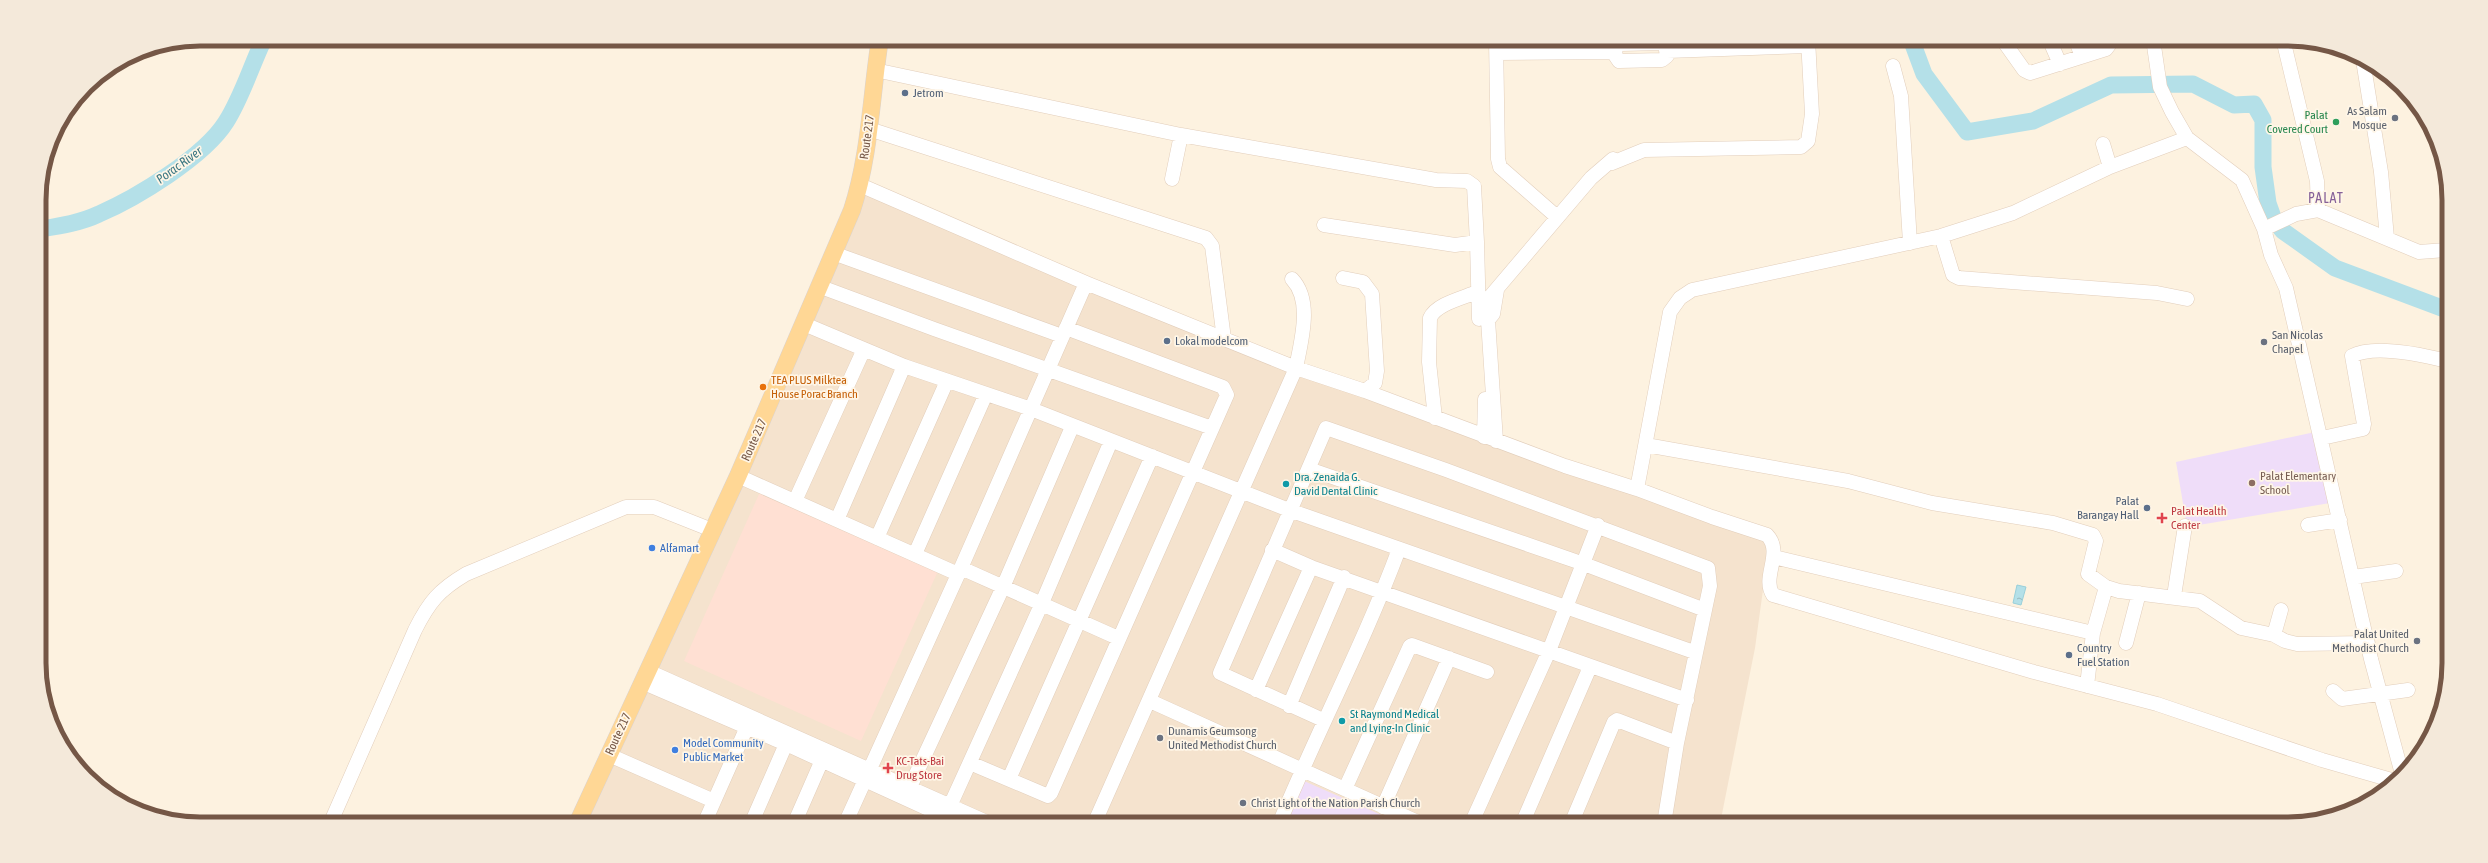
<svg xmlns="http://www.w3.org/2000/svg" width="2488" height="863" viewBox="0 0 2488 863" font-family="'Asap Condensed',sans-serif">
<style>
.residential{fill:#f5e3ce}
.commercial{fill:#ffe0d3}
.education{fill:#efddf9}
.water{fill:url(#water-ripples);stroke:#99d0da}
.lines{fill:none;stroke-linecap:round;stroke-linejoin:round}
.river{stroke:#b4e0e8;stroke-width:17}
.minor-casing{stroke:#e2cebb;stroke-width:15}
.major-casing{stroke:#dbd3cf;stroke-width:18}
.minor{stroke:#fff;stroke-width:14}
.major{stroke:#ffd795;stroke-width:17}
.service-dot{fill:#5c6f8a;stroke:#fff6e7;stroke-width:1.5}
.worship-dot{fill:#6b7280;stroke:#fff6e7;stroke-width:1.5}
.leisure-dot{fill:#2e9e5b;stroke:#fff6e7;stroke-width:1.5}
.food-dot{fill:#e8710a;stroke:#fff6e7;stroke-width:1.5}
.education-dot{fill:#8d6e63;stroke:#fff6e7;stroke-width:1.5}
.culture-dot{fill:#0f9aa8;stroke:#fff6e7;stroke-width:1.5}
.health-dot{fill:#e0444e;stroke:#fff6e7;stroke-width:1.5}
.shop-dot{fill:#3f7fe0;stroke:#fff6e7;stroke-width:1.5}
.labels{text-anchor:middle;dominant-baseline:central;stroke-width:3.5;stroke-linejoin:round;paint-order:stroke}
.service-label{font-size:12px;fill:#4e5e75;stroke:#fff6e7;text-anchor:start}
.worship-label{font-size:12px;fill:#5b616d;stroke:#fff6e7;text-anchor:start}
.leisure-label{font-size:12px;fill:#27864d;stroke:#fff6e7;text-anchor:end}
.street-label{font-size:12px;fill:#755746;stroke:#fff6e7}
.food-label{font-size:12px;fill:#c56008;stroke:#fff6e7;text-anchor:start}
.education-label{font-size:12px;fill:#785e54;stroke:#fff6e7;text-anchor:start}
.culture-label{font-size:12px;fill:#0d838f;stroke:#fff6e7;text-anchor:start}
.health-label{font-size:12px;fill:#be3a42;stroke:#fff6e7;text-anchor:start}
.shop-label{font-size:12px;fill:#366cbe;stroke:#fff6e7;text-anchor:start}
.water-label{font-size:13px;font-style:italic;fill:#3c7783;stroke:#fff6e7}
.quarter-label{font-size:14px;letter-spacing:1px;fill:#866199;stroke:#fff6e7}
.rim{fill:none;stroke:#755746;stroke-width:5}
</style>
<defs>
<pattern id="water-ripples" width="26" height="14" patternUnits="userSpaceOnUse"><rect width="26" height="14" fill="#b4e0e8"/><path d="M2 4q2-2 4 0t4 0M15 11q2-2 4 0t4 0" fill="none" stroke="#97b8be"/></pattern>
</defs>
<rect width="100%" height="100%" fill="#fdf2e0"/>
<path class="residential" d="M864 194 1334 382 1770 539 1755 648 1720 824H583Z"/>
<path class="commercial" d="M760 492 938 571 861 741 684 661Z"/>
<path class="education" d="M2315 432 2330 503 2187 527 2176 462Z
M1304 781 1402 824H1286Z"/>
<path class="water" d="M2017 585 2026 587 2021 605 2013 603Z"/>
<g class="lines">
<path class="river" d="M1911 39 1924 74 1967 132 2033 121 2111 85 2193 84 2234 105 2254 104 2263 120V167L2268 203 2274 220 2283 231 2335 268 2447 310
M40 229C59 226 80 223 99 214 136 198 204 157 226 122 242 97 251 66 264 39"/>
<g class="minor-casing">
<path id="minor" d="M1496 39 1498 159 1500 167 1557 217
M2002 39 2024 70 2030 73 2106 49 2109 45 2108 39
M2049 39 2060 64
M2075 39 2082 56
M2153 39 2160 87 2172 112 2187 138 2242 180 2264 229 2271 255 2286 288 2371 659 2402 774
M2283 39 2317 181 2318 210
M1662 43 1665 44 1667 56 1662 60 1619 61 1615 55 1616 47 1620 44Z
M1667 51 1808 46
M1497 53 1614 52
M2363 60 2381 172 2387 238
M1893 66 1901 96 1910 243
M875 70 1181 135 1436 180 1467 181 1474 186 1477 242
M869 129 1206 238 1212 246 1224 339
M2103 144 2110 167
M1172 179 1181 135
M860 185 1086 283 1296 368 1365 391 1565 466 1637 489 1712 517 1767 535C1784 553 1761 577 1773 595L2034 672 2157 704 2322 760 2395 781
M1324 225 1455 245 1477 242 1479 319
M2264 229 2296 214 2318 210 2419 252 2446 250
M1941 236 1953 275 1959 278 2157 293 2187 299
M833 253 1062 336
M1343 278 1363 282 1372 294 1377 371 1375 383 1365 391
M821 287 934 329 1212 428
M1488 320 1493 314 1497 290
M804 324 904 366 1031 409 1289 510 1694 652
M1435 418 1429 362 1430 318C1436 304 1463 298 1477 292
M1484 437 1485 399
M2322 438 2363 429 2364 424 2352 356C2374 344 2423 355 2447 361
M1496 441 1488 320 1483 312 1489 298 1591 178 1613 159 1612 163 1644 150 1801 147 1808 141 1812 114 1808 39
M1646 445 1848 481 1932 503 2053 523 2093 535 2096 541 2088 574 2106 587 2119 591 2200 601 2241 628 2274 635 2285 641 2297 644 2368 643
M1309 469 1584 564 1705 610
M738 476 958 574
M1637 489 1670 312 1680 298 1692 290 1941 236 2013 213 2110 167 2187 138
M795 501 864 349
M837 520 904 366
M2308 525 2340 520
M877 538 947 381
M1272 550 1311 567 1687 700
M915 554 986 394
M1774 557 2093 633
M961 568 1118 638
M2353 577 2396 571
M2174 596 2185 526
M2274 635 2281 610
M2126 643 2139 593
M648 671 991 824
M642 682 786 744 961 824
M2087 686 2093 633 2106 587
M1256 690 1311 567
M2333 691 2342 699 2408 690
M1150 701 1422 824
M1289 706 1344 577
M1323 720 1220 673 1326 428 1446 470 1708 568 1710 586 1677 743 1664 824
M609 755 714 801
M970 763 1048 796 1051 793 1227 395 1223 387 1066 328
M1009 779 1152 456
M910 787 1003 587 1072 427
M1345 789 1410 646 1412 645 1487 672
M950 806 1042 603 1111 441
M1383 807 1449 658
M330 824 415 630C429 602 439 590 466 574L626 507H654L712 530
M704 824 750 720
M751 824 786 744
M794 824 822 760
M845 824 961 568 1086 283
M1094 824 1296 368C1301 341 1313 301 1292 279
M1279 824C1317 732 1364 643 1399 549
M1471 824 1549 651 1598 525
M1522 824 1590 667
M1571 824 1614 722 1617 720 1677 743"/>
</g>
<g class="major-casing">
<path id="major" d="M577 824 738 476 852 210C870 155 871 96 880 39"/>
</g>
<use href="#minor" class="minor"/>
<use href="#major" class="major"/>
</g>
<g class="service-dot">
<circle cx="905" cy="93" r="4"/>
<circle cx="1167" cy="341" r="4"/>
<circle cx="2147" cy="508" r="4"/>
<circle cx="2069" cy="655" r="4"/>
</g>
<g class="worship-dot">
<circle cx="2395" cy="118" r="4"/>
<circle cx="2264" cy="342" r="4"/>
<circle cx="2417" cy="641" r="4"/>
<circle cx="1160" cy="738" r="4"/>
<circle cx="1243" cy="803" r="4"/>
</g>
<circle class="leisure-dot" cx="2336" cy="122" r="4"/>
<circle class="food-dot" cx="763" cy="387" r="4"/>
<circle class="education-dot" cx="2252" cy="483" r="4"/>
<g class="culture-dot">
<circle cx="1286" cy="484" r="4"/>
<circle cx="1342" cy="721" r="4"/>
</g>
<g class="health-dot">
<path d="M2160 512h4v4h4v4h-4v4h-4v-4h-4v-4h4z"/>
<path d="M886 762h4v4h4v4h-4v4h-4v-4h-4v-4h4z"/>
</g>
<g class="shop-dot">
<circle cx="652" cy="548" r="4"/>
<circle cx="675" cy="750" r="4"/>
</g>
<g class="labels">
<g class="service-label">
<text x="913" y="93">Jetrom</text>
<text x="1175" y="341">Lokal modelcom</text>
<text x="2139" y="501" text-anchor="end">Palat<tspan x="2139" dy="14">Barangay Hall</tspan></text>
<text x="2077" y="648">Country<tspan x="2077" dy="14">Fuel Station</tspan></text>
</g>
<g class="worship-label">
<text x="2387" y="111" text-anchor="end">As Salam<tspan x="2387" dy="14">Mosque</tspan></text>
<text x="2272" y="335">San Nicolas<tspan x="2272" dy="14">Chapel</tspan></text>
<text x="2409" y="634" text-anchor="end">Palat United<tspan x="2409" dy="14">Methodist Church</tspan></text>
<text x="1168" y="731">Dunamis Geumsong<tspan x="1168" dy="14">United Methodist Church</tspan></text>
<text x="1251" y="803">Christ Light of the Nation Parish Church</text>
</g>
<g class="leisure-label">
<text x="2328" y="115">Palat<tspan x="2328" dy="14">Covered Court</tspan></text>
</g>
<g class="street-label">
<text transform="translate(867 137) rotate(-82)">Route 217</text>
<text transform="translate(754 440) rotate(-66)">Route 217</text>
<text transform="translate(618 734) rotate(-65)">Route 217</text>
</g>
<g class="food-label">
<text x="771" y="380">TEA PLUS Milktea<tspan x="771" dy="14">House Porac Branch</tspan></text>
</g>
<g class="education-label">
<text x="2260" y="476">Palat Elementary<tspan x="2260" dy="14">School</tspan></text>
</g>
<g class="culture-label">
<text x="1294" y="477">Dra. Zenaida G.<tspan x="1294" dy="14">David Dental Clinic</tspan></text>
<text x="1350" y="714">St Raymond Medical<tspan x="1350" dy="14">and Lying-In Clinic</tspan></text>
</g>
<g class="health-label">
<text x="2171" y="511">Palat Health<tspan x="2171" dy="14">Center</tspan></text>
<text x="896" y="761">KC-Tats-Bai<tspan x="896" dy="14">Drug Store</tspan></text>
</g>
<g class="shop-label">
<text x="660" y="548">Alfamart</text>
<text x="683" y="743">Model Community<tspan x="683" dy="14">Public Market</tspan></text>
</g>
<g class="water-label">
<text transform="translate(179 165) rotate(-36)">Porac River</text>
</g>
<g class="quarter-label">
<text x="2326" y="198">PALAT</text>
</g>
</g>
<path d="M0 0H2488V863H0ZM200 46H2288A154 154 0 0 1 2442 200V663A154 154 0 0 1 2288 817H200A154 154 0 0 1 46 663V200A154 154 0 0 1 200 46Z" fill="#f4e9da" fill-rule="evenodd"/>
<path class="rim" d="M200 46H2288A154 154 0 0 1 2442 200V663A154 154 0 0 1 2288 817H200A154 154 0 0 1 46 663V200A154 154 0 0 1 200 46Z"/>
</svg>
